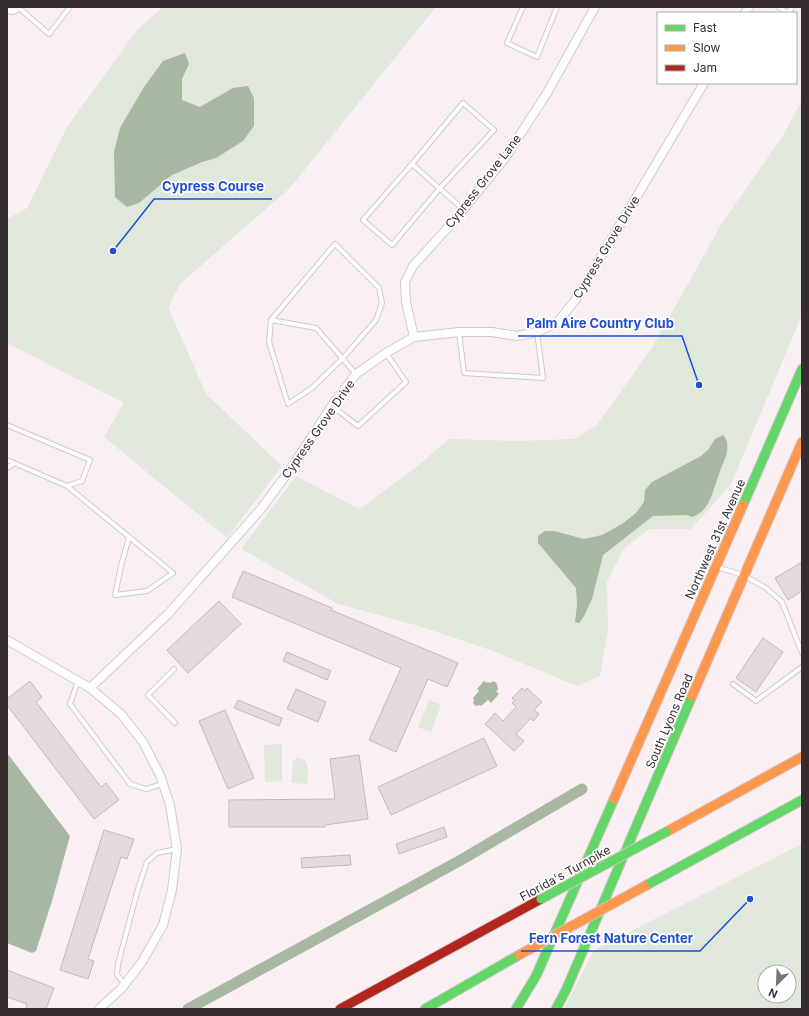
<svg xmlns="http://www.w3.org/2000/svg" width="809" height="1016" viewBox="0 0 809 1016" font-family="Inter,sans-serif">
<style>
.green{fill:#e0e7db;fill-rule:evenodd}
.water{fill:#a7b7a1}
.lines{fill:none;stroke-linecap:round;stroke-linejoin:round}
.canal{stroke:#a7b7a1;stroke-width:11}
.building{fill:#e4d9de;stroke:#c2b8bc}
.lane-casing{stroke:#d2c8cc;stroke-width:6}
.street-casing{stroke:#d2c8cc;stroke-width:10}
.fast-casing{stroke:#d2c8cc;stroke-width:11}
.slow-casing{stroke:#d2c8cc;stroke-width:11}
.jam-casing{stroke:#d2c8cc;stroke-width:11}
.lane{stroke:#fefdfd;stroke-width:4}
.street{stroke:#fefdfd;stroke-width:8}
.fast{stroke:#63d668;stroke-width:9}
.slow{stroke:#ff974d;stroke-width:9}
.jam{stroke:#b3261e;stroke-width:9}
.fast-bridge-casing{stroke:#d2c8cc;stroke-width:11;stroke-linecap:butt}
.slow-bridge-casing{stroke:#d2c8cc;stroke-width:11;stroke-linecap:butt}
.fast-bridge{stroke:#63d668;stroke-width:9}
.slow-bridge{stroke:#ff974d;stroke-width:9}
.labels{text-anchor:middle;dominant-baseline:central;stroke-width:3.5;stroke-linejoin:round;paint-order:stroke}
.street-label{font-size:12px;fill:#372c30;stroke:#fff}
.leader{fill:none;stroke:#1d4ed8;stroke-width:1.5}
.callout-dot{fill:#1d4ed8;stroke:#fff;stroke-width:1.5}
.callout-label{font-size:13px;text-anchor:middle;font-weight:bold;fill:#1d4ed8;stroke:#fff;stroke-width:3.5;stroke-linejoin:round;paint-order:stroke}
</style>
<rect width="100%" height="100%" fill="#faf0f4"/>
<path class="green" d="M163 7H436L290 188 181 283 168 307 206 394 282 466 227 538 104 437 124 403 7 343V219L27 208 67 127 137 30Z
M802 101V315L731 484 691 529H650L625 547 607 581 608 631 600 676 577 686 493 651 419 626 338 604 241 549 296 476 359 509 413 470 449 439 515 441 574 439 597 425 653 346 722 223 782 137Z
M429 700 441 705 431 732 418 727Z
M282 744V781L265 782 264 745Z
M296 758 305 760C310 768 308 775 307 784L291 783 293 761Z
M802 844V1009H564L593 952 598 948ZM765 972H789V996H765Z"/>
<path class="water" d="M185 53 189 64 182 79V100L200 107 233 88 248 86 254 98V126L243 141 216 158 202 162 172 175 139 203 127 207 115 197 114 152 120 128 144 87 163 61Z
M723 435C727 439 728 444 727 450 727 457 721 466 719 474 713 489 710 513 691 517L688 515 653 516 603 555 592 599 584 616 579 623 575 622 577 605 576 588 538 543V536L545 531H554L584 539 602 535 622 524 636 513 644 502 645 490 652 482 701 456 708 450 715 439Z
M484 681 487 683 488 682 490 683 494 681 497 684 498 690 496 691 499 694 491 703 488 700 481 706 480 705 476 706 473 703 474 700 473 698 479 691 477 689Z
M7 753 70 836 52 901 36 951 32 953 7 943Z"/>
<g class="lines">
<path class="canal" d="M188 1009 461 860 582 789"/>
</g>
<path class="building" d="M802 562V591L788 600 775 578Z
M243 571 332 608 331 610 458 663 447 687 428 679 396 752 369 740 401 668 232 597Z
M219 601 241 624 188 673 167 650Z
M763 638 783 652 756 692 736 678Z
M287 652 331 671 327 680 283 661Z
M30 681 42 697 36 702 101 787 106 783 119 800 94 819 7 705V699Z
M522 688 525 691 527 688 542 702 534 710 539 714 533 721 531 718 516 734 524 741 514 751 485 724 495 713 503 721 516 707 512 703 515 700 512 698Z
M296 689 326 702 318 722 287 709Z
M238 700 282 718 279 726 234 708Z
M225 710 254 778 228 789 199 721Z
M484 738 497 766 391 815 378 787Z
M359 755 368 819 325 825V827H229V800L335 799 330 759Z
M444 827 447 837 399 854 396 844Z
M104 830 134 839 127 859 121 857 88 959 94 961 88 979 60 970Z
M350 855 351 865 302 868 301 858Z
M7 970 54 988 46 1009H26L27 1004 7 997Z"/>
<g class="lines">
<g class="lane-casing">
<path id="lane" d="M18 7 49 34 70 7
M523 7 507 43 537 57 557 7
M778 7 788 13
M789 13 792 7
M412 164 363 220 392 245 440 188 494 130 463 103 412 164 463 209
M271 320 269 342 288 404 312 388 343 358 376 320 382 303 379 288 335 244 271 320 316 328 356 374
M459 332 464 373 543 378 537 332
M332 406 358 426 406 382 386 353
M7 425 90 460 82 481 67 486
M7 460 14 463
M7 468 14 463 67 486 173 573 147 591 115 595 121 566 129 537
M717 567 743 575 759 584 766 588 782 602 802 653
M174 669 148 695 175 723
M78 681 70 704 130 784 146 789 163 784
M733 684 756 701 802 667
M125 984 117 975 118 964 138 889 147 862 157 853 177 849"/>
</g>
<g class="street-casing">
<path id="street" d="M7 9 13 10 19 7
M745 13 749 7
M414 337 406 302 405 282 413 266 453 222 505 158 547 93 595 7
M7 640 90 688 121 714 143 742 160 775 170 805 177 849 172 890 163 925 142 962 121 989 99 1009
M90 688 168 614 261 509 292 467 335 401 356 374 386 353 414 337 459 332H492L517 336 537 332 557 323 576 299 704 83"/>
</g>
<g class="fast-casing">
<path id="fast" d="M743 505 802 369
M645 886 802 800
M425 1009 519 955
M516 1009 536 976 614 799
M556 1009 566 990 692 696"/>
</g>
<g class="slow-casing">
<path id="slow" d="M692 696 802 442
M614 799 743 505
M666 832 802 757"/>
</g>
<g class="jam-casing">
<path id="jam" d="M340 1009 541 899"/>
</g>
<use href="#lane" class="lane"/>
<use href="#street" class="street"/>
<use href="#fast" class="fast"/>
<use href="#slow" class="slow"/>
<use href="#jam" class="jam"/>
<g class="fast-bridge-casing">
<path id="fast-bridge" d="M541 899 666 832"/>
</g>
<g class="slow-bridge-casing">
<path id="slow-bridge" d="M519 955 645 886"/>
</g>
<use href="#fast-bridge" class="fast-bridge"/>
<use href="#slow-bridge" class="slow-bridge"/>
</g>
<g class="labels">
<g class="street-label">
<text transform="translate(483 181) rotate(-52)">Cypress Grove Lane</text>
<text transform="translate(606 247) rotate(-59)">Cypress Grove Drive</text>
<text transform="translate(318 429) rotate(-55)">Cypress Grove Drive</text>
<text transform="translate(715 539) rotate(-66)">Northwest 31st Avenue</text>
<text transform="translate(669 721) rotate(-67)">South Lyons Road</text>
<text transform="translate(565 873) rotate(-29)">Florida's Turnpike</text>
</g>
</g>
<path class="leader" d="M113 251L154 199H272M699 385L682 336H518M750 899L700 951H521"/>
<g class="callout-dot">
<circle cx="113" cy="251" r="4"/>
<circle cx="699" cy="385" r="4"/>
<circle cx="750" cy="899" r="4"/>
</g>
<g class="callout-label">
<text x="213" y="191">Cypress Course</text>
<text x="600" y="328">Palm Aire Country Club</text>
<text x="611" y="943">Fern Forest Nature Center</text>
</g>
<rect width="809" height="1016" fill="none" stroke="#372c30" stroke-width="16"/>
<rect x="657" y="12" width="140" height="72" fill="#ffffff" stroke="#afabac"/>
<rect x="665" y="25" width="20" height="6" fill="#63d668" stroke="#afabac"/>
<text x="693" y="32" font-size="12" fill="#372c30">Fast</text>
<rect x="665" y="45" width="20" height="6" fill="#ff974d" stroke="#afabac"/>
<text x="693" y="52" font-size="12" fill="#372c30">Slow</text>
<rect x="665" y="65" width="20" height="6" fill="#b3261e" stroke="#afabac"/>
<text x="693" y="72" font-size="12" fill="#372c30">Jam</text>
<g transform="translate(777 984) rotate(204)"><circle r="19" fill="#ffffff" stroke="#afabac"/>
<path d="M0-3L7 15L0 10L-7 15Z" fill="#7b7175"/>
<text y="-6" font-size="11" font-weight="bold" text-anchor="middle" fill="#372c30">N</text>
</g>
</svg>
